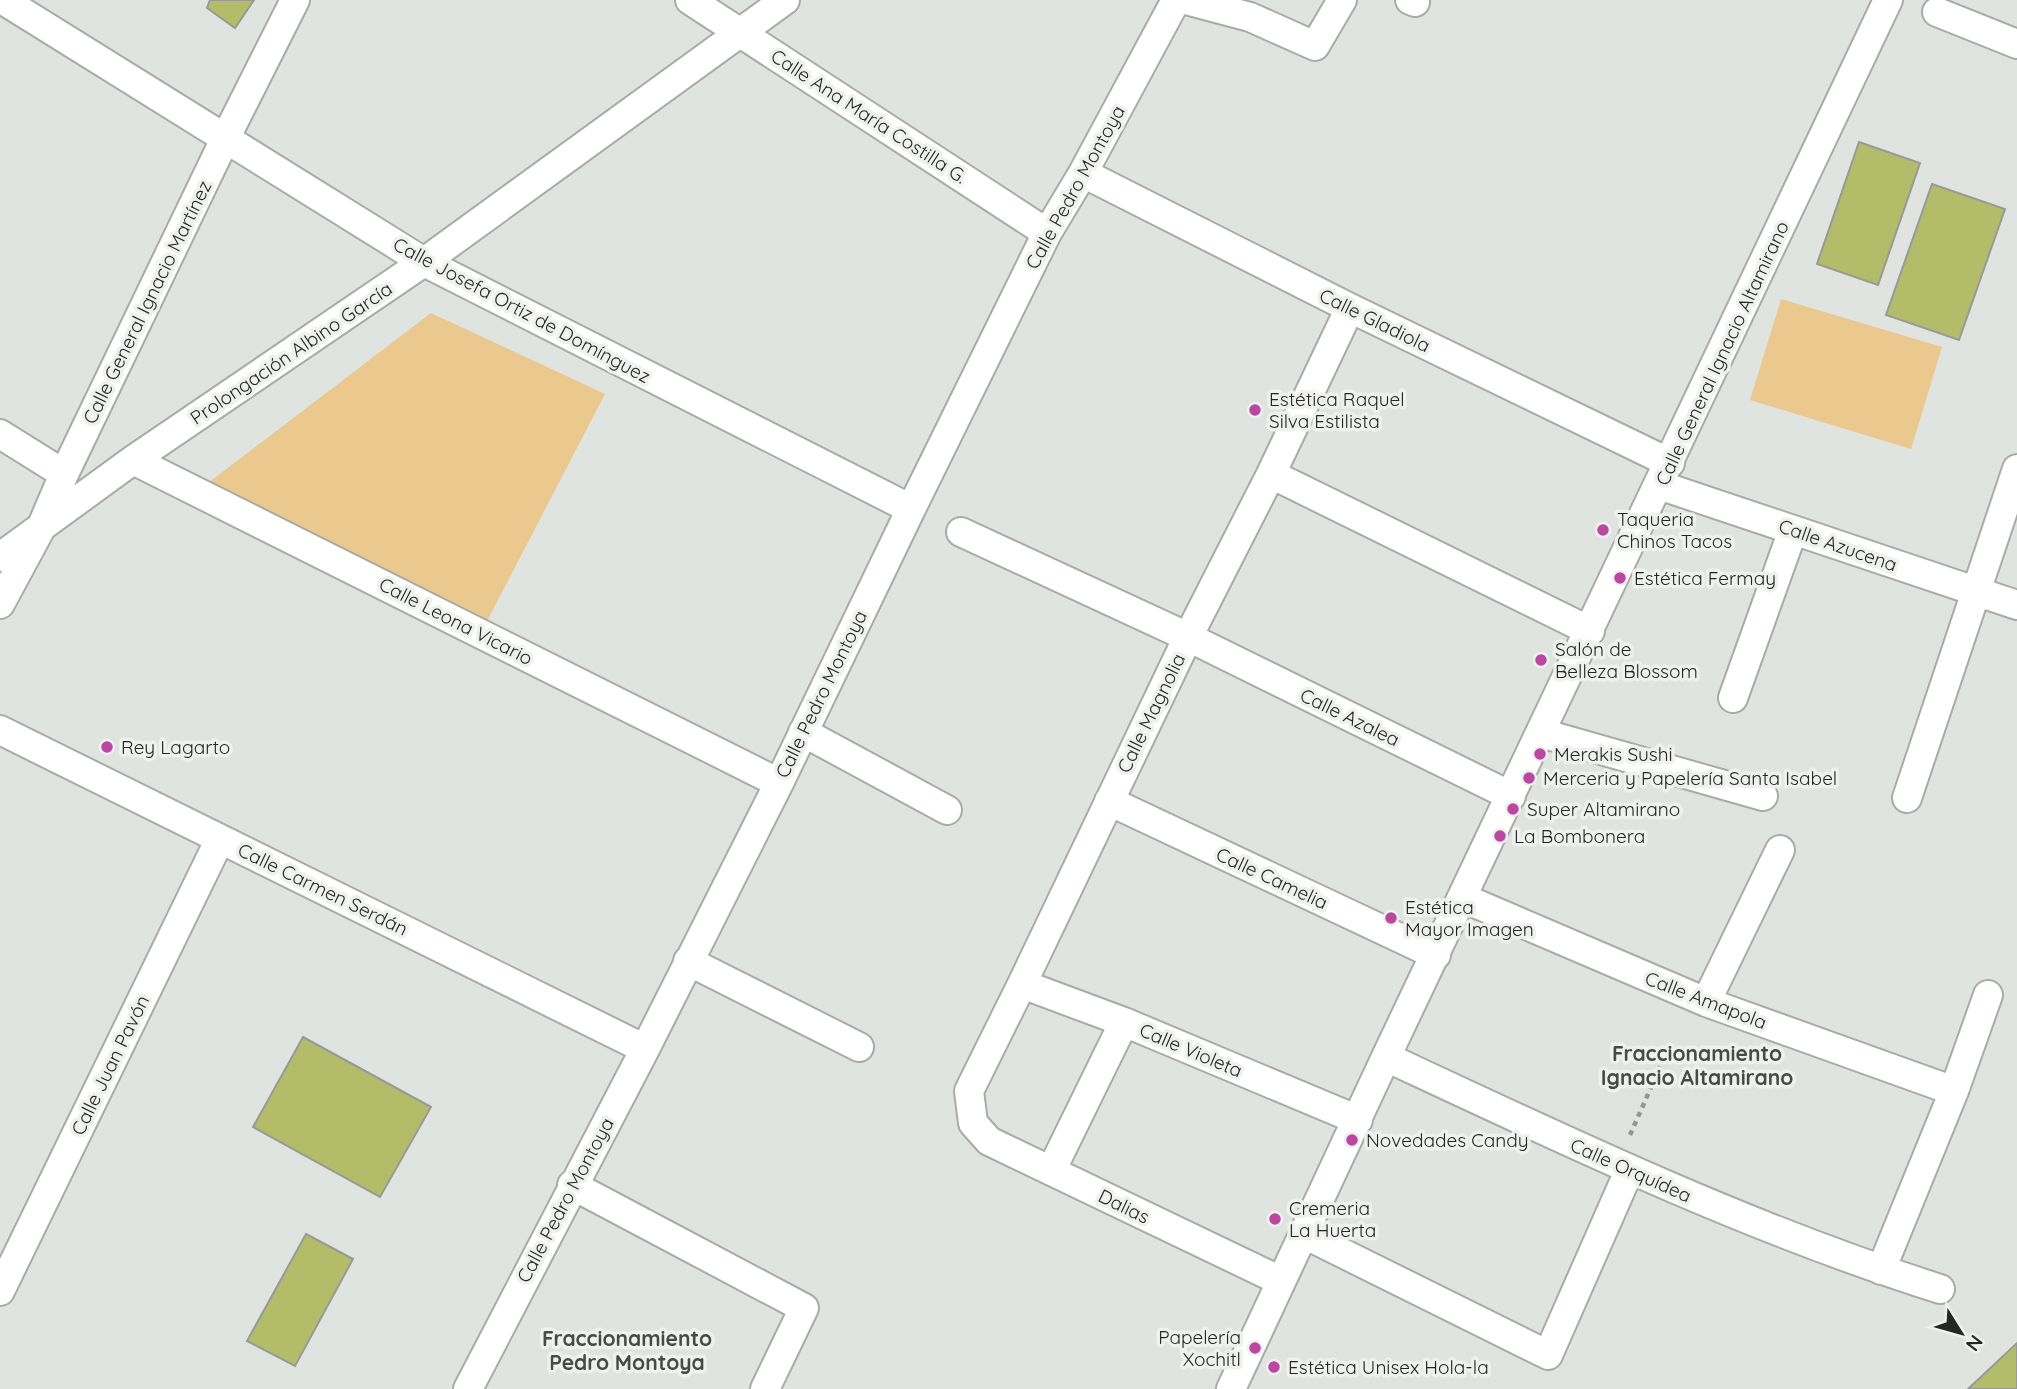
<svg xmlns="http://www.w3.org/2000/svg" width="2017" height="1389" viewBox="0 0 2017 1389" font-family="Quicksand,sans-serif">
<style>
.green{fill:#eac88e}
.building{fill:#b3bd69;stroke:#999996;stroke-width:2}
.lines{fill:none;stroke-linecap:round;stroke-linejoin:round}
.street-casing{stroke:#a8aba8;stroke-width:32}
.path{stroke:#939694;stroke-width:4.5;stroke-dasharray:5 5;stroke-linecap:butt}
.street{stroke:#fff;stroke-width:28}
.poi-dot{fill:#ba47a0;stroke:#eef1ee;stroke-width:2.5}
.labels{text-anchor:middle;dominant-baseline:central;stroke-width:7;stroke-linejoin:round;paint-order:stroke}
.street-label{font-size:19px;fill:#252625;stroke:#eef1ee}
.poi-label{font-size:19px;fill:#252625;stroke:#eef1ee;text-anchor:start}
.neighbourhood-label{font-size:21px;font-weight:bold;fill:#474a47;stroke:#eef1ee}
</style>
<rect width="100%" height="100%" fill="#e0e4e1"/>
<path class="green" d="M1781 299 1942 347 1911 449 1750 400Z
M431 313 605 394 486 623 208 483Z"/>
<path class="building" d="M210 0H254L235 28 207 8Z
M1859 142 1920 163 1878 285 1817 264Z
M1932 184 2005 209 1959 340 1886 315Z
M303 1037 431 1107 380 1197 253 1127Z
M306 1234 353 1259 295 1366 247 1341Z
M2017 1343V1389H1968Z"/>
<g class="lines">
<g class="street-casing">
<path id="street" d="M3 0 424 262 911 509
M690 0 1047 233
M1186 0 1250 17 1315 46 1342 0
M1410 0 1415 2
M1937 12 2017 44
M1083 173 1350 308 1670 463
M0 434 64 474
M133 460 779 783
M1271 474 1590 631
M1659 485 2017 605
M961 532 1188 637 1511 796
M0 557 133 460 424 262 785 0
M0 604 41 528 64 474 225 139 295 0
M1733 698 1793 530
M0 730 645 1049
M803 732 947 810
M1541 733 1763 796
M1907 798 2017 469
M1109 801 1436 955
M1463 898 1706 1002 1954 1091
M688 961 859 1047
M1022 984 1124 1022 1358 1120
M1706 1002 1780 850
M1386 1057C1568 1142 1748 1228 1940 1289
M1051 1171 1124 1022
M572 1185 804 1308 765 1389
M1304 1234 1548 1355 1629 1171
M1881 1270 1954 1091 1988 995
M1281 1281 989 1141 973 1123 969 1091 1022 984 1188 637 1271 474 1350 308
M0 1291 220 839
M468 1389 645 1049 779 783 911 509 1047 233 1083 173 1176 0
M1231 1389 1386 1057 1888 0"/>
</g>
<path class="path" d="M1630 1135 1667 1051"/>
<use href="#street" class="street"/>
</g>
<g class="poi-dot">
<circle cx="1255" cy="410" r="7"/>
<circle cx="1603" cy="530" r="7"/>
<circle cx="1620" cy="578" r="7"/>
<circle cx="1541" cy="660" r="7"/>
<circle cx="107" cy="747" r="7"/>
<circle cx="1540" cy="754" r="7"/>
<circle cx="1529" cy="778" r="7"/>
<circle cx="1513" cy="809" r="7"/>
<circle cx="1500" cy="836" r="7"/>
<circle cx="1391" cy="918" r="7"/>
<circle cx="1352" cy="1140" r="7"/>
<circle cx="1275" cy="1219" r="7"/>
<circle cx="1255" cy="1348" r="7"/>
<circle cx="1274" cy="1367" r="7"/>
</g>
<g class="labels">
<g class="street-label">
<text transform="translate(869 116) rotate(33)">Calle Ana María Costilla G.</text>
<text transform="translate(1075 187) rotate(-61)">Calle Pedro Montoya</text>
<text transform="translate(147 302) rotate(-64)">Calle General Ignacio Martínez</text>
<text transform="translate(522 310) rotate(28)">Calle Josefa Ortiz de Domínguez</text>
<text transform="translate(1375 320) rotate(26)">Calle Gladiola</text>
<text transform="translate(291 353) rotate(-34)">Prolongación Albino García</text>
<text transform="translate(1722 353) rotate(-65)">Calle General Ignacio Altamirano</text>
<text transform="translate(1838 545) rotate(19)">Calle Azucena</text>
<text transform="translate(456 621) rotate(27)">Calle Leona Vicario</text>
<text transform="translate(821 694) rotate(-64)">Calle Pedro Montoya</text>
<text transform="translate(1151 713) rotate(-64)">Calle Magnolia</text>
<text transform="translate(1350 717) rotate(26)">Calle Azalea</text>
<text transform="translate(1272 878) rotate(25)">Calle Camelia</text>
<text transform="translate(323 889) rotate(26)">Calle Carmen Serdán</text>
<text transform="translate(1706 1000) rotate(21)">Calle Amapola</text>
<text transform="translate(1191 1050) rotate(23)">Calle Violeta</text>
<text transform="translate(110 1065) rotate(-64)">Calle Juan Pavón</text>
<text transform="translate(1631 1170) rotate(24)">Calle Orquídea</text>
<text transform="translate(565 1200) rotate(-62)">Calle Pedro Montoya</text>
<text transform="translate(1124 1206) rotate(26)">Dalias</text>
</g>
<g class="poi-label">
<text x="1269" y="399">Estética Raquel<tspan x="1269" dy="22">Silva Estilista</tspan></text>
<text x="1617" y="519">Taqueria<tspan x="1617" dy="22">Chinos Tacos</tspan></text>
<text x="1634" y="578">Estética Fermay</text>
<text x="1555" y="649">Salón de<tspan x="1555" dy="22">Belleza Blossom</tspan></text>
<text x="121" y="747">Rey Lagarto</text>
<text x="1554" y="754">Merakis Sushi</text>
<text x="1543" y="778">Merceria y Papelería Santa Isabel</text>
<text x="1527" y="809">Super Altamirano</text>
<text x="1514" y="836">La Bombonera</text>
<text x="1405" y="907">Estética<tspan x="1405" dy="22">Mayor Imagen</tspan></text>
<text x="1366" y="1140">Novedades Candy</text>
<text x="1289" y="1208">Cremeria<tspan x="1289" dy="22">La Huerta</tspan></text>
<text x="1241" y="1337" text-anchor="end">Papelería<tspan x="1241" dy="22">Xochitl</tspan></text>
<text x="1288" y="1367">Estética Unisex Hola-la</text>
</g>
<g class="neighbourhood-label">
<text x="1697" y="1053">Fraccionamiento<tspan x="1697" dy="24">Ignacio Altamirano</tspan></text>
<text x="627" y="1338">Fraccionamiento<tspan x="627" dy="24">Pedro Montoya</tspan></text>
</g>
</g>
<g transform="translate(1961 1333) rotate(127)" stroke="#eef1ee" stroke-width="5" paint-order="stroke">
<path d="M0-5L12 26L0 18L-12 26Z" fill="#252625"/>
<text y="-10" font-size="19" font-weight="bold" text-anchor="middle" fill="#252625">N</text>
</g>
</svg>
